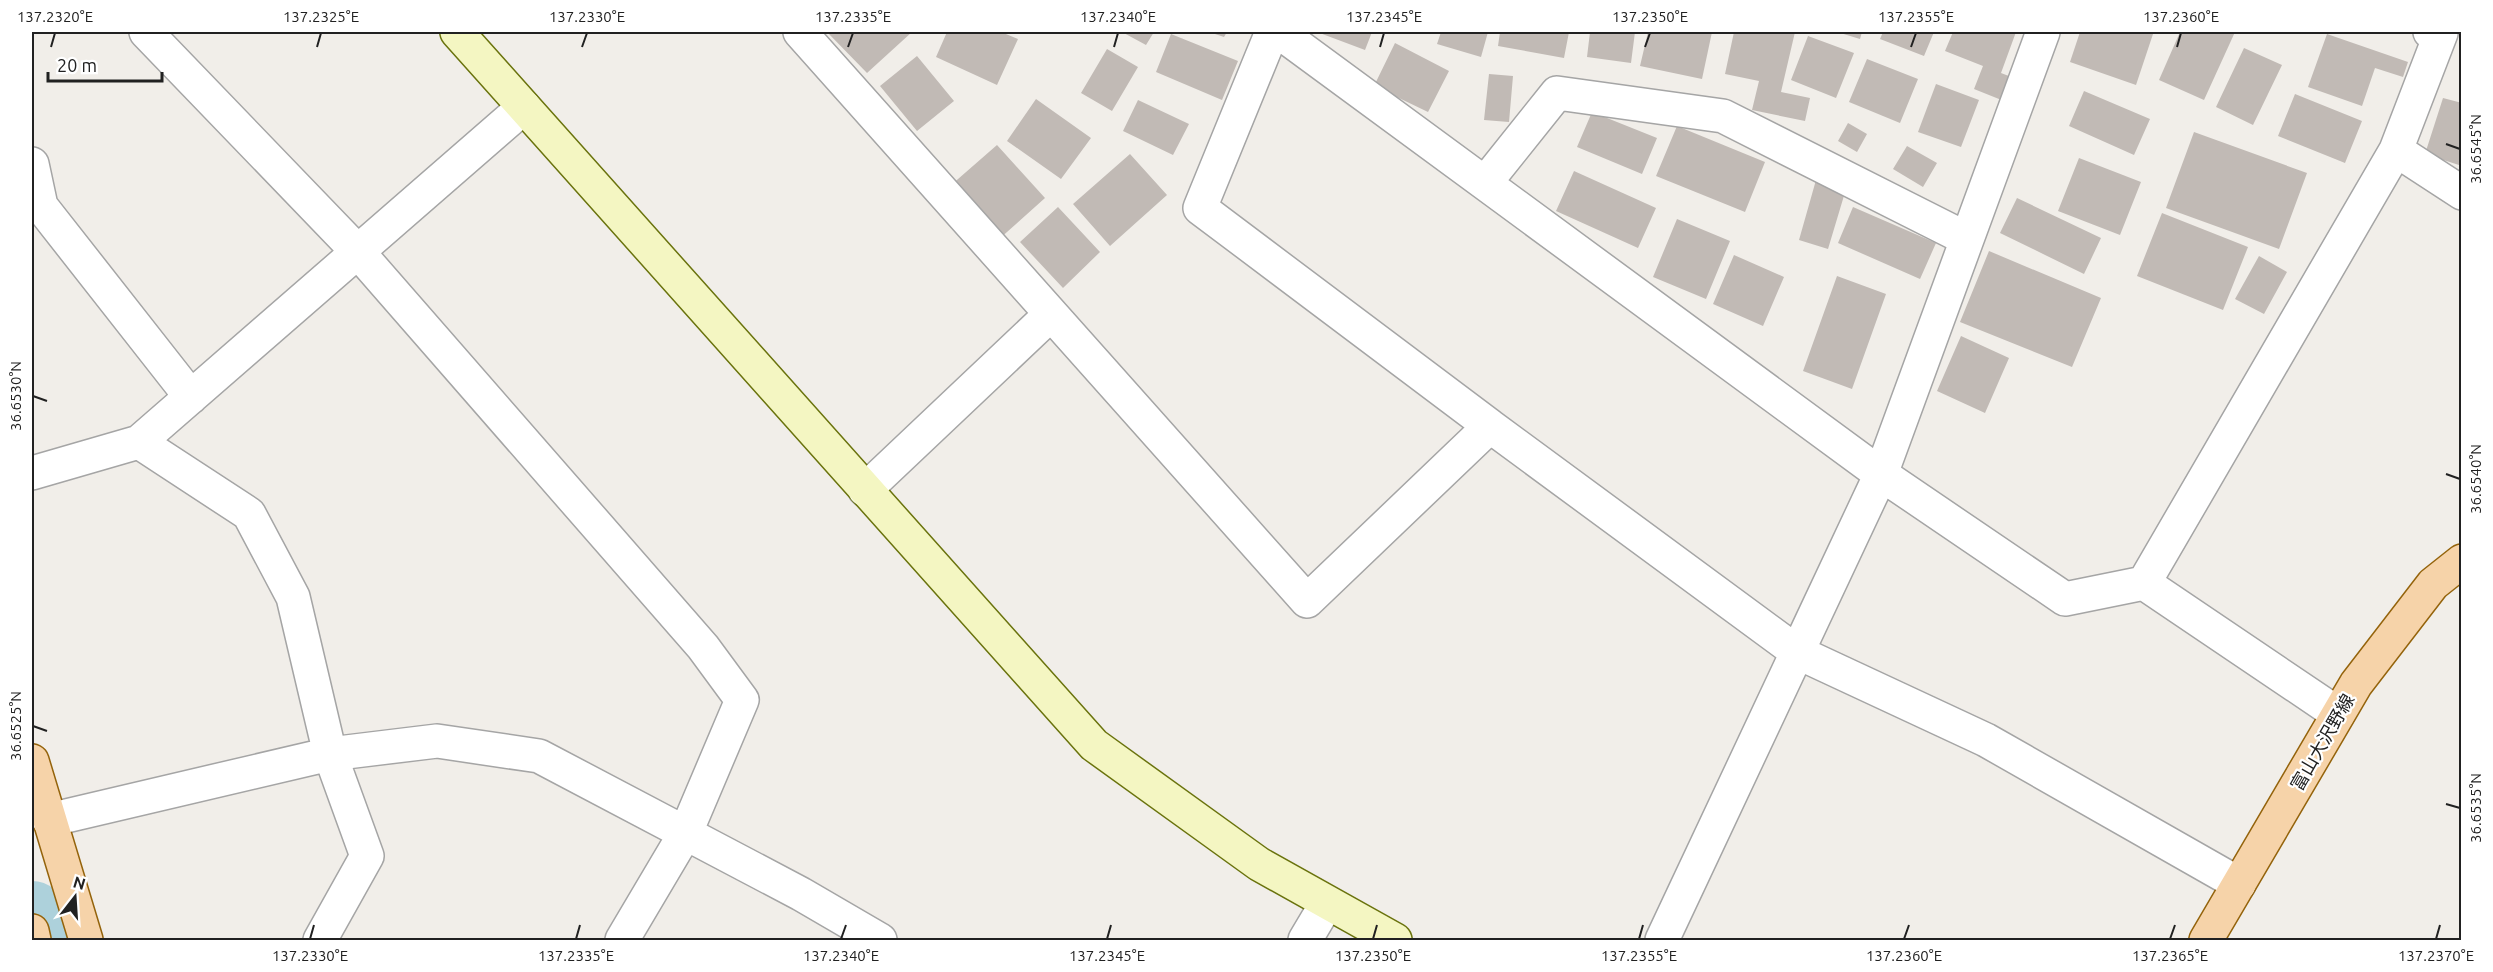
<svg xmlns="http://www.w3.org/2000/svg" width="2493" height="972" viewBox="0 0 2493 972" font-family="Ubuntu,'Noto Sans JP',sans-serif">
<style>
.lines{fill:none;stroke-linecap:round;stroke-linejoin:round}
.river{stroke:#add1db;stroke-width:68}
.building{fill:#c1bab5}
.street-casing{stroke:#a5a5a5;stroke-width:36}
.secondary-casing{stroke:#6a730d;stroke-width:36}
.primary-casing{stroke:#94630b;stroke-width:36}
.street{stroke:#fff;stroke-width:33}
.secondary{stroke:#f4f6c2;stroke-width:33}
.primary{stroke:#f6d3a9;stroke-width:33}
.ticks{fill:none;stroke:#212121;stroke-width:2}
.labels{text-anchor:middle;dominant-baseline:central;stroke-width:4.5;stroke-linejoin:round;paint-order:stroke}
.street-label{font-size:18px;fill:#212121;stroke:#fff}
.neatline{fill:none;stroke:#212121;stroke-width:2}
.ticks-label{font-size:15px;text-anchor:middle;fill:#212121}
</style>
<rect width="100%" height="100%" fill="#f1eee9"/>
<g class="lines">
<path class="river" d="M32 915 59 940"/>
</g>
<path class="building" d="M827 32H912L867 73Z
M947 32H1001L1018 39 997 85 936 57Z
M1122 32H1154L1146 45Z
M1209 32H1227L1224 37Z
M1317 32H1372L1365 50Z
M1441 32H1488L1481 57 1437 44Z
M1500 32H1569L1564 58 1498 46Z
M1590 32H1635L1631 63 1587 57Z
M1648 32H1712L1702 79 1640 66Z
M1734 32H1795L1781 92 1810 98 1805 121 1752 110 1759 81 1725 74Z
M1837 32H1862L1860 39Z
M1883 32H1934L1924 56 1880 39Z
M1953 32H2016L2001 73 2014 78 2004 101 1974 89 1983 66 1945 51Z
M2080 32H2147L2153 34 2136 85 2070 62Z
M2180 32H2235L2204 100 2159 80Z
M1171 34 1238 61 1222 100 1156 72Z
M2327 34 2408 62 2403 77 2375 68 2362 106 2308 87Z
M1808 36 1854 53 1836 98 1791 80Z
M1395 43 1449 71 1428 112 1374 86Z
M2244 48 2282 65 2253 125 2216 107Z
M1107 49 1138 67 1112 111 1081 93Z
M917 56 954 101 917 131 880 86Z
M1867 59 1918 79 1900 123 1849 102Z
M1489 74 1513 76 1509 122 1484 120Z
M1936 84 1979 100 1961 147 1918 132Z
M2084 91 2150 119 2134 155 2069 126Z
M2295 94 2362 121 2345 163 2278 136Z
M2443 98 2462 103V166L2425 154Z
M1036 99 1091 138 1061 179 1007 141Z
M1138 100 1189 124 1173 155 1123 131Z
M1592 112 1657 138 1642 174 1577 147Z
M1848 123 1867 134 1857 152 1838 141Z
M1677 126 1765 162 1745 212 1656 176Z
M2194 132 2307 173 2279 249 2166 208Z
M997 145 1045 198 998 240 950 186Z
M1907 146 1937 163 1923 187 1893 169Z
M1130 154 1167 195 1110 246 1073 204Z
M2079 158 2141 182 2120 235 2058 211Z
M1574 171 1656 208 1638 248 1556 211Z
M1816 180 1846 189 1828 249 1799 240Z
M2017 198 2101 238 2084 274 2000 233Z
M1058 207 1100 252 1063 288 1020 242Z
M1853 207 1936 243 1920 279 1838 243Z
M2162 213 2248 247 2223 310 2137 276Z
M1677 219 1730 241 1706 299 1653 277Z
M1989 251 2101 298 2072 367 1960 322Z
M1734 255 1784 277 1763 326 1713 304Z
M2259 256 2287 272 2264 314 2235 299Z
M1837 276 1886 294 1852 389 1803 371Z
M1961 336 2009 358 1985 413 1937 391Z"/>
<g class="lines">
<g class="street-casing">
<path id="street" d="M146 32 358 252 703 647 742 700 686 832 622 940
M800 32 1307 601 1490 426 1797 652 1986 740 2239 884
M1272 32 1200 208 1490 426
M1279 32 1875 470 2065 599 2144 583 2338 714
M2430 32 2441 33 2396 150 2462 193
M32 164 41 206 191 397
M1485 183 1557 93 1723 116 1967 239
M139 442 524 107
M32 473 139 442 249 514 293 597 330 754 367 856 320 940
M865 490 1051 314
M2144 583 2396 150
M49 820 330 754 437 741 539 756 801 894 880 940
M1305 940 1327 903
M1662 940 1881 474 2043 32"/>
</g>
<g class="secondary-casing">
<path id="secondary" d="M457 32 1094 745 1259 864 1395 940"/>
</g>
<g class="primary-casing">
<path id="primary" d="M32 761 86 940
M32 931 34 940
M2206 940 2356 684 2433 584 2462 561"/>
</g>
<use href="#street" class="street"/>
<use href="#secondary" class="secondary"/>
<use href="#primary" class="primary"/>
</g>
<path class="ticks" d="M51 47 55 33M317 47 321 33M582 47 587 33M848 47 853 33M1114 47 1118 33M1380 47 1384 33M1645 47 1650 33M1911 47 1916 33M2177 47 2181 33M2446 144 2460 149M33 396 47 401M2446 474 2460 479M33 726 47 731M2446 804 2460 808M310 939 314 925M576 939 580 925M841 939 846 925M1107 939 1111 925M1373 939 1377 925M1639 939 1643 925M1904 939 1909 925M2170 939 2175 925M2436 939 2440 925"/>
<g class="labels">
<g class="street-label">
<text transform="translate(2322 742) rotate(-60)">富山大沢野線</text>
</g>
</g>
<rect width="2493" height="972" fill="none" stroke="#ffffff" stroke-width="66"/>
<g transform="translate(75 897) rotate(17)" stroke="#ffffff" stroke-width="4.5" paint-order="stroke">
<path d="M0-4.5L10 22L0 15L-10 22Z" fill="#212121"/>
<text y="-9" font-size="16" font-weight="bold" text-anchor="middle" fill="#212121">N</text>
</g>
<path d="M48 72v9h114v-9" fill="none" stroke="#212121" stroke-width="3"/>
<text x="57" y="72" font-size="18" fill="#212121" stroke="#ffffff" stroke-width="4.5" paint-order="stroke">20 m</text>
<rect x="33" y="33" width="2427" height="906" class="neatline"/>
<g class="ticks-label">
<text x="55" y="22">137.2320°E</text>
<text x="321" y="22">137.2325°E</text>
<text x="587" y="22">137.2330°E</text>
<text x="853" y="22">137.2335°E</text>
<text x="1118" y="22">137.2340°E</text>
<text x="1384" y="22">137.2345°E</text>
<text x="1650" y="22">137.2350°E</text>
<text x="1916" y="22">137.2355°E</text>
<text x="2181" y="22">137.2360°E</text>
<text transform="translate(2476 149) rotate(-90)" y="5">36.6545°N</text>
<text transform="translate(16 396) rotate(-90)" y="5">36.6530°N</text>
<text transform="translate(2476 479) rotate(-90)" y="5">36.6540°N</text>
<text transform="translate(16 726) rotate(-90)" y="5">36.6525°N</text>
<text transform="translate(2476 808) rotate(-90)" y="5">36.6535°N</text>
<text x="310" y="961">137.2330°E</text>
<text x="576" y="961">137.2335°E</text>
<text x="841" y="961">137.2340°E</text>
<text x="1107" y="961">137.2345°E</text>
<text x="1373" y="961">137.2350°E</text>
<text x="1639" y="961">137.2355°E</text>
<text x="1904" y="961">137.2360°E</text>
<text x="2170" y="961">137.2365°E</text>
<text x="2436" y="961">137.2370°E</text>
</g>
</svg>
